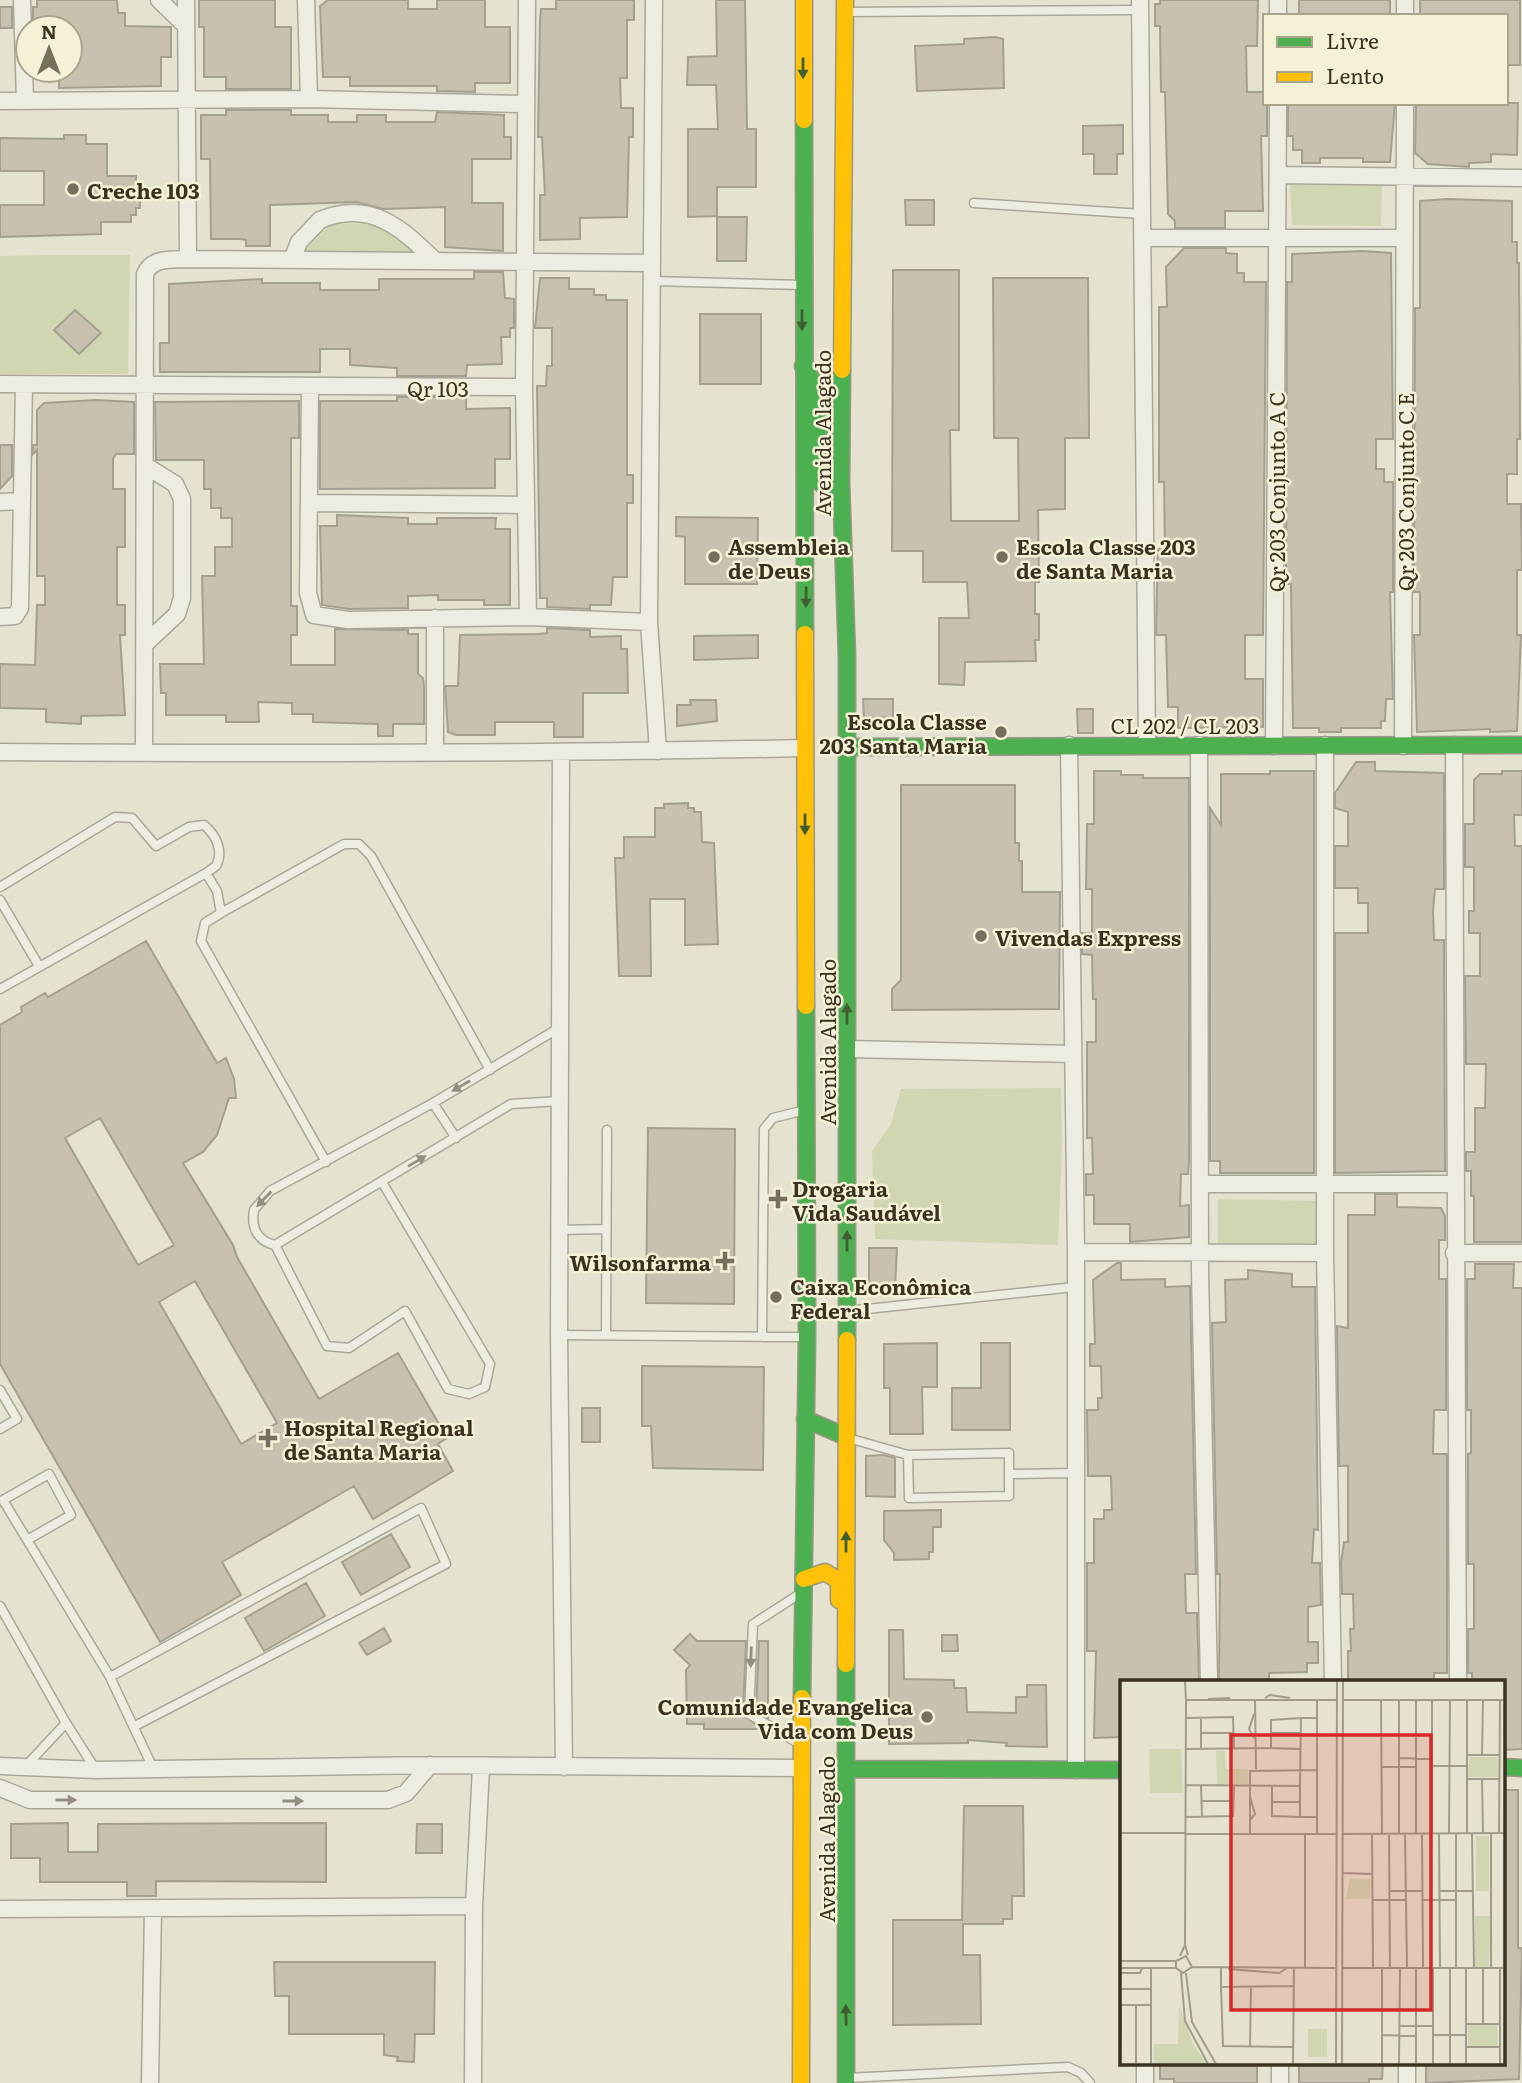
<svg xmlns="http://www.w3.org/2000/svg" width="1522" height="2083" viewBox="0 0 1522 2083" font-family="Literata,serif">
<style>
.green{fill:#d0d6b2}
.building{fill:#c9c1b0;stroke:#a59f8f;stroke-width:2;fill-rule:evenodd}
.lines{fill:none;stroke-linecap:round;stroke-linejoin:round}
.lane-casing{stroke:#aaa798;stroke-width:11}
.street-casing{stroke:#aaa798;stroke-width:19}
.fast-casing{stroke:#9a9788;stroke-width:19}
.slow-casing{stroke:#9a9788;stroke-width:19}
.lane{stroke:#edece1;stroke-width:8}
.street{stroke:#edece1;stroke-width:16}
.fast{stroke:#4caf50;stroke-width:16}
.slow{stroke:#ffc107;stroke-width:16}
.oneway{fill:#405d31}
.oneway2{fill:#948e80}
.poi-dot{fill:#766f5e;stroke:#f5f1d6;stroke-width:2.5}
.labels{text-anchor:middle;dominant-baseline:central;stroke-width:5;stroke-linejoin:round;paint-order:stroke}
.poi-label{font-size:21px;font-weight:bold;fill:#3a3120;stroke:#f5f1d6;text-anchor:start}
.street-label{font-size:21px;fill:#3a3120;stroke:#f5f1d6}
.inset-road{fill:none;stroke:#a19c8a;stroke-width:2}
.view{fill:#d62828;fill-opacity:0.15;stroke:#d62828;stroke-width:3.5}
.inset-edge{fill:none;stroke:#3a3120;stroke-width:3.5}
</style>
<rect width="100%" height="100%" fill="#e5e3d0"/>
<path class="green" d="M1382 180 1381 226 1292 225 1290 184Z
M375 223 410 242 423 257 299 256 330 224Z
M42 255H130L128 374H0V256Z
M1061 1088 1062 1143 1058 1245 875 1239 872 1151 891 1124 901 1089Z
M1218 1199 1318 1201V1247H1218Z"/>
<path class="building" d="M37 0H117L118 13H125V26L171 27V57H161V86L59 88V70H70V28L33 27V7H37Z
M199 0H275V27H291V89H226V77H204V27H199Z
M328 0H408V9H437V0H485V27H510V83H475V92L437 91V86H350V77H323L320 6Z
M556 0H634V20H627V78H620L621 108H633V137H629L627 217 580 218V239L540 240V195H545L542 137H538L540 20 541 9H556Z
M716 0H745L747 129H756V187H717V216L688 217V129H718L716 85H687L688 57 717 56Z
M1160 0H1258L1257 46H1246L1247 92H1263V103H1267V136H1261L1263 211H1225V228H1175V221L1168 214 1165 92H1161L1160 26H1155V4H1160Z
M1299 0H1390V16H1299Z
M1420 0H1520V65H1506V16H1420Z
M0 7H12V28H0Z
M995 37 1003 39 1004 88 917 91 915 46 964 44V39Z
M1288 103H1395L1390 162H1363V158H1320V163H1302V150H1293V136H1288Z
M1416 103H1518L1517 155 1491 154V162L1469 163V167L1428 164 1415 153Z
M226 110H291V115H328V122H357V115H386V122H435L437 112 504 115V137H511V159H472V203H503V251L445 247V207L383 209 357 202 270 205V246H246V240L240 239H211L210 159H201V115H226Z
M1123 125V154H1117V174H1094V154H1083V126Z
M64 135H86V144H107V176H136V184H140V208H136V215H131V222H101V234L0 237V205H44V171H0V138L64 139Z
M1447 199 1512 201V242H1517V263H1519L1520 439H1517V474H1507V504H1521L1522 570H1517V635H1521L1517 731 1490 732V729L1417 732 1414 635H1420V592H1414L1415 308H1420V201Z
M905 200H934V225H906Z
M717 217H747L746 261H717Z
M1184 248H1226V253L1237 254V273H1244V282H1266L1263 635H1245V679H1263V727L1178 728V707H1168L1166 635H1156L1158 549H1165L1164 482H1159V307H1167L1166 267Z
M1363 251 1391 253 1393 439H1376V469H1384V482H1393V592H1390L1393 699H1386L1385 721H1381V728H1341V732H1319V728H1293L1291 584H1286L1287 282H1292V254Z
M893 270H959V430H950L951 521H1019L1018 438H994L993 278H1088L1089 438H1065V509L1038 510 1039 582H1035V614H1039V640H1035L1036 661 965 662 964 685 939 684V618H969L967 582H923V551H892Z
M474 272H503L505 298 514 299V328H510V337H501L502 364 467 365 466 376H397V368L350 365V349H320V372H160V343H169V284L262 279V283H320V290H379V279H474Z
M540 278H569V289H594V295H606V300H627V475H633V503H627V577H613L611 605H590V609L547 607V598H540L537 386H546L547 366H552V328H535Z
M75 310 101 333 79 354 54 330Z
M700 314H761V384H700Z
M397 397H466V409L510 408V459H495V488L320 489V401H397Z
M96 400 134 402V454H116L113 459V489H125V547H117V605H125V635H120L125 715 81 716V724L46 722V709L0 708V664L35 665 37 605H45V576H37V450L33 454V445H37V410L44 403Z
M299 401V438H291V606H297V635H291V665H335V629L408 630V634H418V674L423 678 424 686V724H393V736H378V724L313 722V714H292V703L258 702 259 722H226V715H166V693H161L160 664H204L202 576H215V547H232V518H221V508H211V489H204V460H156L155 402Z
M0 445H12V476L0 489Z
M337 515 408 518V524H437V518H496L495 529H510V605H484V600H438V595L408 596V608L349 609 322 605 320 526H337Z
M676 517 758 518 757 584H685V537L676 536Z
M547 628 590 630V637L621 636V649H627L628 693H583V737H554V722H495V735H456L448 732 445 686H458L460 635 539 634 547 633Z
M758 635V658L694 660V636Z
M863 699H893V717L864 718Z
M690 700H716L717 721 677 726V705H691Z
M1077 709H1093V733H1078Z
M1356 762H1375V771L1444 773V889H1435L1433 911 1434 940H1444L1445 1171 1335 1173V933H1368V903H1358V888H1335V846H1348V812L1335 808V793Z
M1094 771H1121V775H1143V778H1189V1161L1188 1174H1181L1180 1206 1189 1205V1237L1130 1242V1224H1094V1195H1086V1174H1093L1092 1138H1087V1042H1096V999H1093L1092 955 1082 954V933H1092V889H1086L1087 824H1094Z
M1270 771H1314V1173H1220V1161H1210V808L1221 825V774H1270Z
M1502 771H1522V815H1514L1515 846H1522V1242H1474V1196H1471V1171H1466V1152H1475V1108H1485L1486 1064H1466L1465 976H1480V933H1469V911H1474V867H1465V824H1474V780L1480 774H1502Z
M901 785H1015V843H1019V861H1022V892H1060L1059 1009 892 1010V989L901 980Z
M688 803V808H694V812H701L702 842 714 843 718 944 685 945V899H650L651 976H619L615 858H624V837H655V808H664V804Z
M146 941 217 1063 226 1058 234 1079 236 1098H229L217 1135 203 1152 183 1163 233 1245 237 1257 319 1399 398 1353 447 1438 438 1444 453 1471 373 1519 354 1486 222 1562 241 1595 160 1642 0 1364V1025L22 1012 21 1007 45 993 48 997ZM100 1118 174 1245 138 1265 65 1138ZM195 1281 277 1423 241 1444 159 1302Z
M648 1128 735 1129 734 1304 646 1303Z
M1375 1194H1397V1207L1441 1208 1445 1216V1240H1439V1279H1446V1410H1434L1433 1454H1447V1673H1434V1682H1348V1651H1351L1350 1629H1354L1353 1594H1342L1341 1563 1344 1542H1348V1466H1339L1337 1326 1348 1328V1215H1375Z
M869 1248H897L895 1287H869Z
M1117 1263H1121V1280L1165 1279V1287L1190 1286 1196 1574H1185L1186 1613H1197L1199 1682H1121V1737L1094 1738 1096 1651H1087V1563H1094V1519H1104V1510H1112L1111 1476H1088L1087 1410H1098V1398H1102L1101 1366H1090V1344H1095L1093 1280Z
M1475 1264H1514L1513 1288H1522V1749L1503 1750V1682H1472V1673H1468V1629H1474V1564H1468V1454L1471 1453V1410H1467V1279H1475Z
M1248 1270 1292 1274V1287H1315L1318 1530 1314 1529 1312 1563H1320L1321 1605 1308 1607V1642H1318V1663H1307V1672L1269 1673V1682H1219L1220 1574H1217L1212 1323 1226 1322 1225 1280 1248 1279Z
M937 1343V1387H922L923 1434H890V1388H884V1344Z
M981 1343H1010V1430H952V1388H981Z
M642 1366 764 1367 763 1470 653 1468 651 1426H642Z
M582 1408H600V1442H582Z
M884 1455 895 1458V1497L866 1496V1456Z
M941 1510V1527H933V1552H929V1559L894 1560V1553L884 1540V1511Z
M391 1534 410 1567 361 1595 342 1562Z
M306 1583 325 1616 264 1651 245 1618Z
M384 1628 391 1641 367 1655 359 1643Z
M889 1630H903L904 1679 954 1680V1688H966L967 1712 1016 1713V1697H1027V1685H1046L1047 1747 1006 1746 1007 1743 968 1740V1743L889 1744Z
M690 1634 697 1641H746L743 1714 761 1729H704V1724H687L686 1670 690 1665 674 1650Z
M942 1635H957L958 1651H942Z
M759 1641H768V1718L756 1710Z
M1503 1790H1518V1948H1522L1519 2079 1426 2083V2064H1503Z
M964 1806H1023L1024 1896H1012V1919H1003V1924H963V1955H980L981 2024 893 2025V1920H962Z
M68 1823V1852H98V1824L326 1823V1882L156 1881V1896H127V1882H40V1858H11V1824Z
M417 1824H442V1853H416Z
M274 1962H435L434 2034H415L414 2062 397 2061 398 2057 384 2055V2034H289V1996H275Z
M1160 2064H1257V2083H1174V2079H1160Z
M1299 2064H1383L1382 2079H1369V2083H1299Z"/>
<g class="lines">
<g class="lane-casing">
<path id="lane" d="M845 12 1140 10
M974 203 1142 214
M652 281 803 285
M206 873 217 891 221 913
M0 887 115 817 132 818 156 846 189 827 204 825C216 835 224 851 216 866L206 873 0 989
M0 900 39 966
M559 1028 433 1103 270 1191 254 1210C251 1227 257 1241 275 1245L511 1104 560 1101
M433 1103 456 1138
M326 1162 201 941 205 923 221 913 344 844H359L371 856 490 1070
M559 1230 606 1229
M275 1245 327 1346 349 1348 405 1311 448 1389 469 1394 485 1387 490 1364 382 1182
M848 1311 1074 1287
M606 1334 607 1130
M559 1335 805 1337
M762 1337 764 1129 773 1118 805 1110
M0 1390 17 1419 0 1429
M848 1438 908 1455 1009 1453V1496L909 1498 908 1455
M1009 1474 1075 1473
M27 1540 71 1515 49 1474 3 1500 110 1677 153 1768
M0 1606 66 1723
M110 1677 421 1508 446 1564 135 1726
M798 1743 749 1714 753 1624 801 1593
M25 1767 66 1723 96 1770
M846 2078 1068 2067 1081 2073 1090 2083"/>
</g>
<g class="street-casing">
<path id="street" d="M22 0 25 101
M159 0 186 26
M186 0 188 259
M306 0 309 99 524 104
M654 0 649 622 658 751
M1140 0 1147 745
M1278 16V0
M1405 16V0
M0 101 309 99
M1278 175 1522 178
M1142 238H1404
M292 260 299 242 320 220C370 199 402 228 435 261
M0 384 524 387 528 617 649 622
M310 386 308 593 314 615 348 620 528 617
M524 387 527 0
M0 502 22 501
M311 503 526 505
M0 617 15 616 20 608 24 384
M435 618V751
M145 644 177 614 182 598V499L175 484 146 466
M1069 745 1076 1252V1770
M1199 745 1200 1271 1209 1682
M1325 745V1253L1333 1682
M1454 745 1458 1682
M1274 746 1278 103
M1403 746 1405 103
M0 752C268 754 537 754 805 748
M144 753 145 274C152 257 172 260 188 259L651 263
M561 754 559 1335 564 1767
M847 1049 1073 1054
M1200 1184H1454
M1076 1252 1325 1253
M1454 1253H1522
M0 1766 96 1770 430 1765 801 1768
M0 1788 30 1800H388L406 1793 430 1765
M0 1909 474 1906
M1145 2064V2083
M1407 2064V2083
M150 2083 153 1909
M473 2083 474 1906 481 1767
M1280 2083V2064"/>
</g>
<g class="fast-casing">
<path id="fast" d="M804 120 805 634
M803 366 819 389 818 481 826 487 841 482
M842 370 841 482 847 657V1340
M847 747 1522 745
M805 1419 847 1437
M802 1698 807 1337 806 1006
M1503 1767 1522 1768
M847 1769 1121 1770
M846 2083V1664"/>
</g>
<g class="slow-casing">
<path id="slow" d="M804 0V120
M842 370 845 0
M805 634 806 1006
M804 1579 825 1572 839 1581V1600
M846 1664 847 1340
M801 2083 802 1698"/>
</g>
<use href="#lane" class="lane"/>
<use href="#street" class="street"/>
<use href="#fast" class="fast"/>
<use href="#slow" class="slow"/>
</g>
<defs><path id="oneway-solid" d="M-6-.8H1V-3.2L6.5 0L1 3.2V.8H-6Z" transform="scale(1.75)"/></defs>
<g class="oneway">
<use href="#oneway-solid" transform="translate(803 68) rotate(90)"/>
<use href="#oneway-solid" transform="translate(802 320) rotate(90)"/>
<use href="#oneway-solid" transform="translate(806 597) rotate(91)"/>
<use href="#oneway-solid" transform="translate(805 824) rotate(90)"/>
<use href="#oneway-solid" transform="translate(847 1014) rotate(-90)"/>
<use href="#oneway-solid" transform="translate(847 1241) rotate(-90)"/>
<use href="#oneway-solid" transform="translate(846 1542) rotate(-90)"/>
<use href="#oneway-solid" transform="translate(846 2015) rotate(-91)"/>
</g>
<g class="oneway2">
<use href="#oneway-solid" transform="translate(461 1086) rotate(150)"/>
<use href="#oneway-solid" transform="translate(417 1161) rotate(-31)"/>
<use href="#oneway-solid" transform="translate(264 1199) rotate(134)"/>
<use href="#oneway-solid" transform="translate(751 1657) rotate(92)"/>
<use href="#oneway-solid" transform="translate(66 1800)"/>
<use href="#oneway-solid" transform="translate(293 1801)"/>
</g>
<g class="poi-dot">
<circle cx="73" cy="189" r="7"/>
<circle cx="714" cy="557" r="7"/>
<circle cx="1002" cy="557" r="7"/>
<circle cx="1001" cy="732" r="7"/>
<circle cx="981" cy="936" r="7"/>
<path d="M774.5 1188.5h7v7h7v7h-7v7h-7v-7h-7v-7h7z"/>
<path d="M721.5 1250.5h7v7h7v7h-7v7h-7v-7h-7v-7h7z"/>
<circle cx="776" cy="1297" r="7"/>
<path d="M264.5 1427.5h7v7h7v7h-7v7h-7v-7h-7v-7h7z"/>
<circle cx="927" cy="1717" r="7"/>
</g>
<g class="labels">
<g class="poi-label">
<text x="87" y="189">Creche 103</text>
<text x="728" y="545">Assembleia<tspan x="728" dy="24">de Deus</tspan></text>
<text x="1016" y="545">Escola Classe 203<tspan x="1016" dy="24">de Santa Maria</tspan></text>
<text x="987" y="720" text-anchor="end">Escola Classe<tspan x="987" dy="24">203 Santa Maria</tspan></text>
<text x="995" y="936">Vivendas Express</text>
<text x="792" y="1187">Drogaria<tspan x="792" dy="24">Vida Saudável</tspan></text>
<text x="711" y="1261" text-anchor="end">Wilsonfarma</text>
<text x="790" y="1285">Caixa Econômica<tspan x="790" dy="24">Federal</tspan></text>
<text x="284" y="1426">Hospital Regional<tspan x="284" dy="24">de Santa Maria</tspan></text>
<text x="913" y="1705" text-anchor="end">Comunidade Evangelica<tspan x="913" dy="24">Vida com Deus</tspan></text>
</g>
<g class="street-label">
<text x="438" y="387">Qr 103</text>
<text transform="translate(821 433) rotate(-90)">Avenida Alagado</text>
<text transform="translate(1275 492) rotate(-90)">Qr 203 Conjunto A C</text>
<text transform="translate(1404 492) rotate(-90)">Qr 203 Conjunto C E</text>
<text x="1185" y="724">CL 202 / CL 203</text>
<text transform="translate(826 1042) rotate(-90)">Avenida Alagado</text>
<text transform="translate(825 1839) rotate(-90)">Avenida Alagado</text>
</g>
</g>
<g transform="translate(1120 1680)">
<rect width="385" height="385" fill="#e5e3d0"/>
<path d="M29 69H61L63 113H30ZM96 71H105L106 89H128V104L97 105ZM350 77H377L378 97H347ZM356 156H369V211H356ZM230 199H251L250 219H226ZM355 236H370L369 287H355ZM59 326 73 364 87 384H34V364H58ZM348 345H377L378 366H348ZM188 349H207V377H188Z" fill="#d0d6b2"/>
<path class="inset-road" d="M65 1 66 20H217M145 18 150 15 170 18M88 19 110 18M261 19 262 153M312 19V153M135 20 136 89M197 20V154M223 20H385M347 20V154M134 34 129 49 134 58M81 37V69M66 38 113 37 114 68M81 53H114M151 53H180M66 69 151 68M180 69 151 68V40L181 38M347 75H379M362 75 363 20M279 78 312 79M312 86H347M261 87H296M347 99H379M362 99 363 153M65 105 180 106V137H196M81 105 82 137M152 106V136L180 137M180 106 181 38H197M81 121H114M152 122H180M65 137 113 136 114 106M130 140 135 134 130 117M0 153H65M279 153V19M379 153 380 20M65 154H217M130 154V91L197 90M222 154 385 153M252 154 253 288M269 154 270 288M285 154 287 288M296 154V20M302 154 303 288M319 154 320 288M329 154 330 20M336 154V288M352 154 354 288M371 154V288M185 155V288M222 193 252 194M269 211H302M319 211H352M253 220H285M302 220H335M65 265 66 20M60 276 65 265 68 275M0 281H56M72 287 66 276 56 281V288L63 293 72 287 216 288M0 288H56M31 288V384M101 288V307L173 306M223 288H385M296 288V384M313 288V384M330 288V384M346 288V384M363 288V344M108 289 159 293 167 288M262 289V384M0 293H20L22 288M61 293 65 341 88 384M66 293 72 342 96 384M101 307 103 366 173 367M0 309H31M0 325H31M16 325V384M346 344H379M279 346H313M262 355 296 356M313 355H346M130 366 131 307M347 367H380M0 384 1 325M173 384 174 288M216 384 217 1M222 384 223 1M279 384 280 288M380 384V288"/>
<path class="view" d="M111 55H311V330H111Z"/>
<rect width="385" height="385" class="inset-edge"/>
</g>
<rect x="1263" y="14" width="245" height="91" fill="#f5f1d6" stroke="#aaa48d" stroke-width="2"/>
<rect x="1277" y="37" width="35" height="10" fill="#4caf50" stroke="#aaa48d" stroke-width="2"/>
<text x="1326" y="49" font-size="21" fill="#3a3120">Livre</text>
<rect x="1277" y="72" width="35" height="10" fill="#ffc107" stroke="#aaa48d" stroke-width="2"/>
<text x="1326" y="84" font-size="21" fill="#3a3120">Lento</text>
<g transform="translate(49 49)"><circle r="33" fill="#f5f1d6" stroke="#aaa48d" stroke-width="2"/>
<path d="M0-5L12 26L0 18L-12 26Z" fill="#766f5e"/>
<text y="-10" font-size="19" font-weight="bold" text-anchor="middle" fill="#3a3120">N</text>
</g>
</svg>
